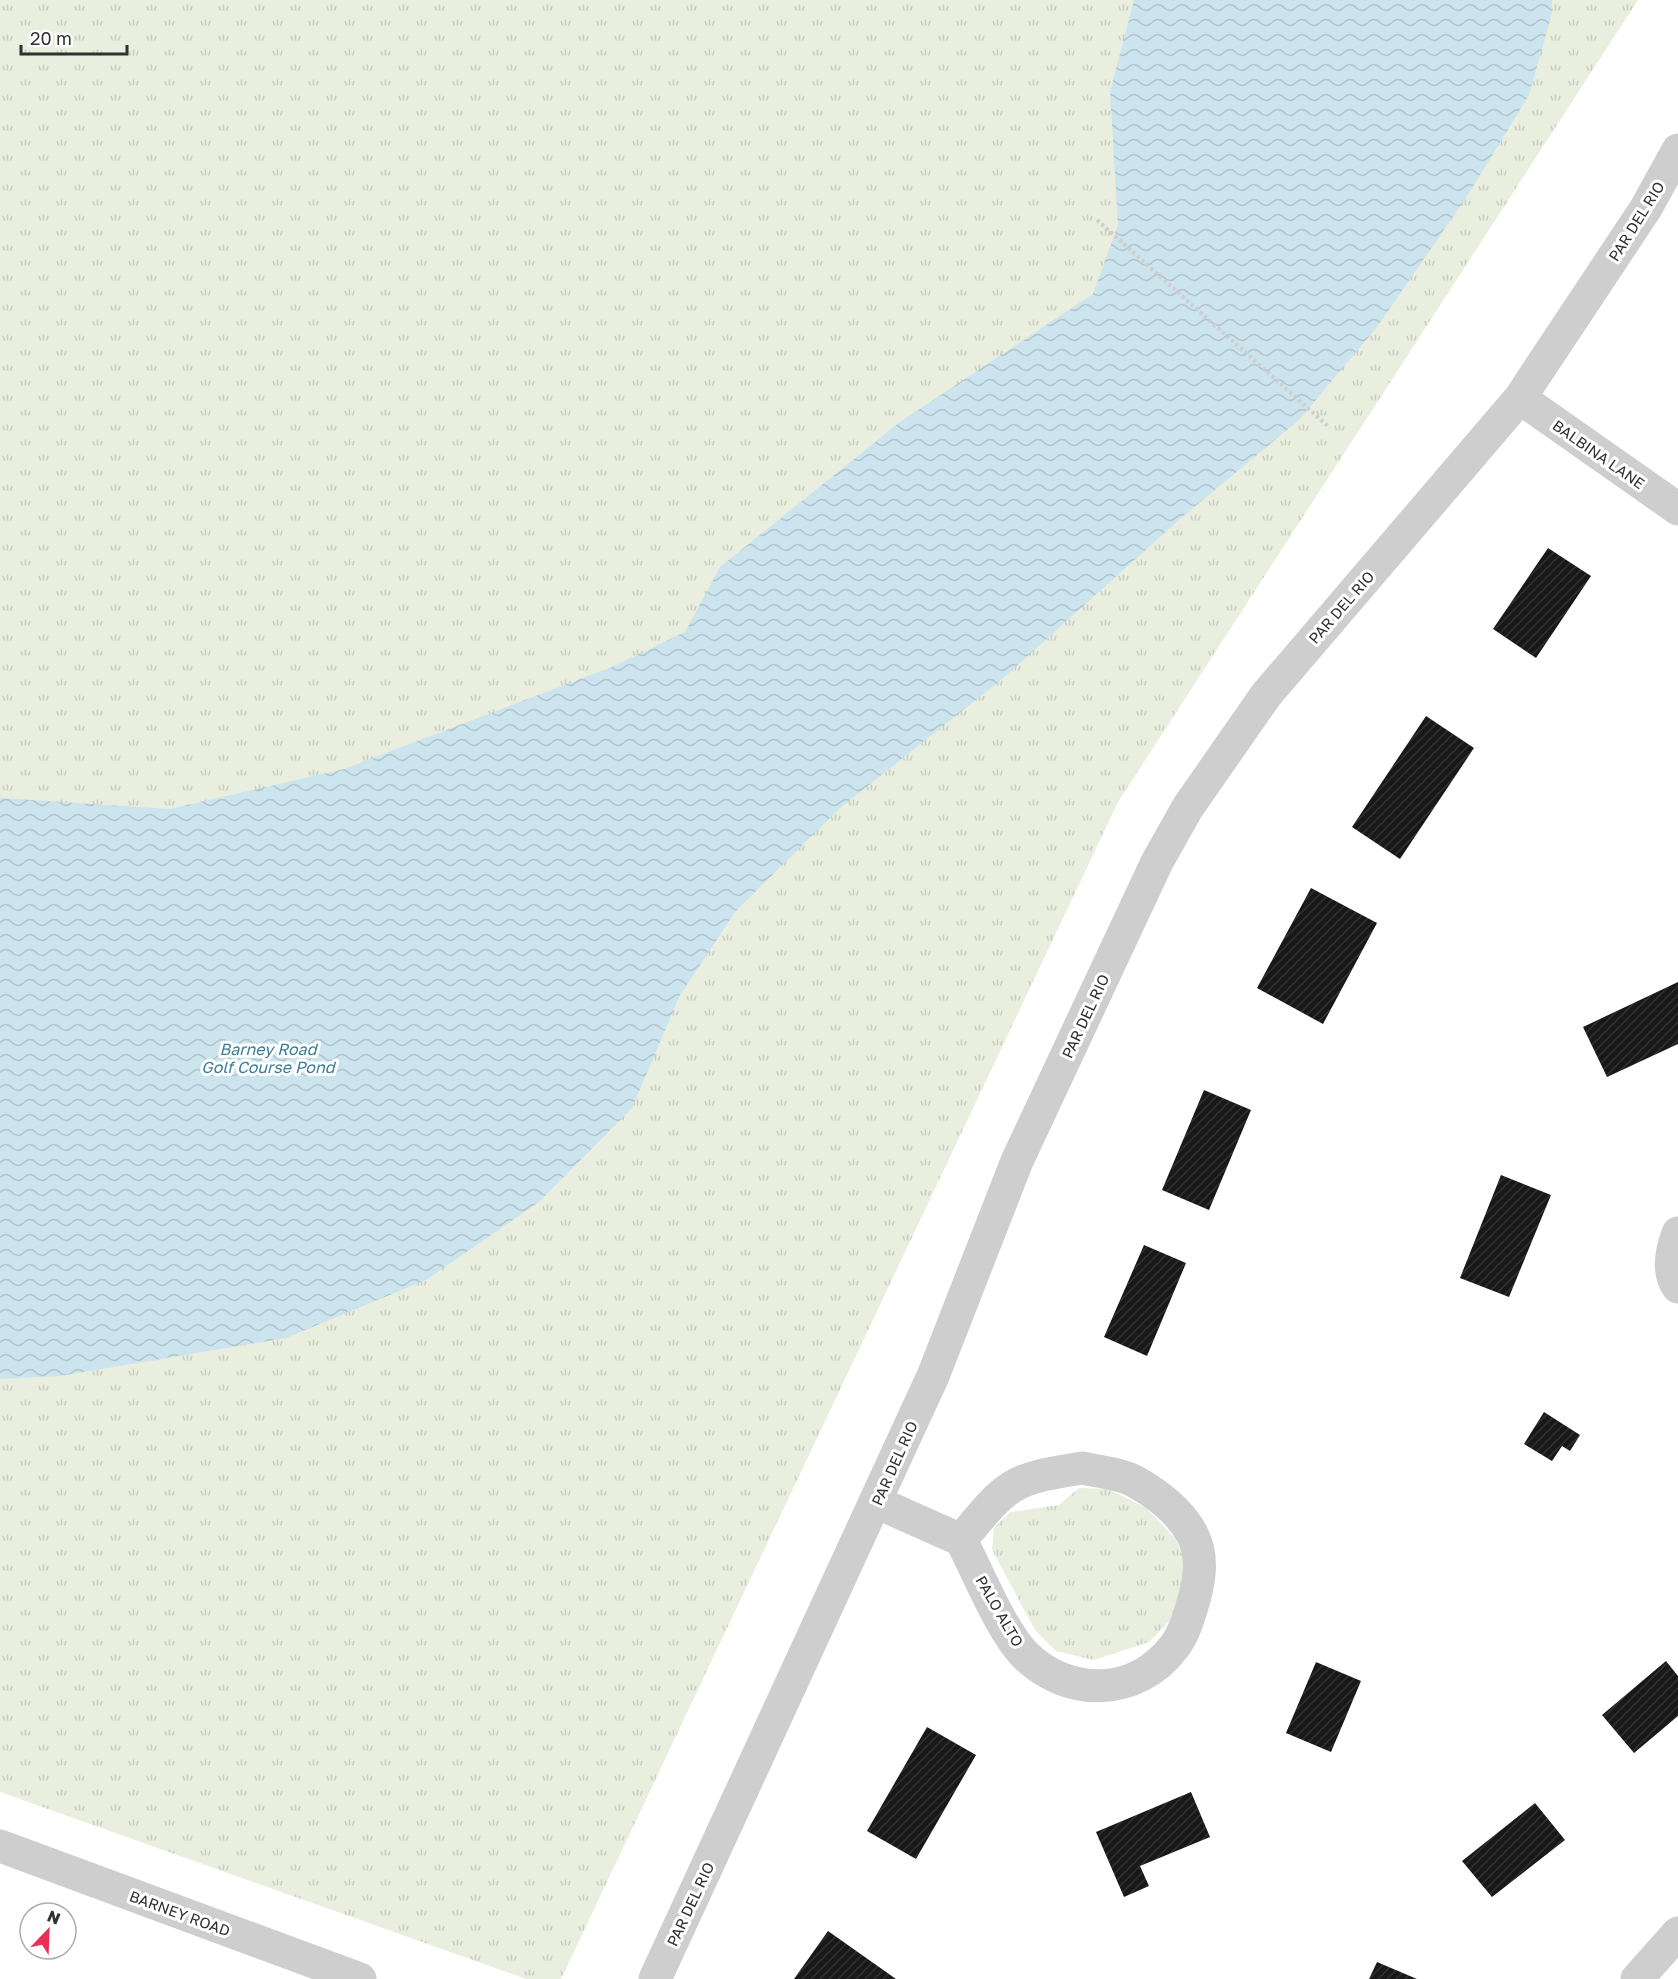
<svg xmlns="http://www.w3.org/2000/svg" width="1678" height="1979" viewBox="0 0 1678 1979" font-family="'Golos Text',sans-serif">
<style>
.grass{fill:url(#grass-tufts)}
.water{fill:url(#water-waves)}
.building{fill:url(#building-hatch)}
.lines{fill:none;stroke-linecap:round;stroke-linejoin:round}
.path{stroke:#cecece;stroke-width:4;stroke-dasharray:3 3;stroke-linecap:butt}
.street{stroke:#cecece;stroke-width:33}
.labels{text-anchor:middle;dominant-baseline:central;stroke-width:6;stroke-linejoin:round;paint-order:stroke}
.street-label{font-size:15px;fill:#313131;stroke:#fff}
.water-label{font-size:16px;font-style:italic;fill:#3b7e96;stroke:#fff}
</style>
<defs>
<pattern id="grass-tufts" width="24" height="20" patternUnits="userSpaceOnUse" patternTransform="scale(1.5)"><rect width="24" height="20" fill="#e9eedf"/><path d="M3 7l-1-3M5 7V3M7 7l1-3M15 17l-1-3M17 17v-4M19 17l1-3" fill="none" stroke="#c8cdc0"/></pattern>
<pattern id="water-waves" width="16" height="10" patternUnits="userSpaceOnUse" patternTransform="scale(1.5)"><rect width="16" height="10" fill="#cbe4ee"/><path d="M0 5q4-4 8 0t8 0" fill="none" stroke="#afc4cd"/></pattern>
<pattern id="building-hatch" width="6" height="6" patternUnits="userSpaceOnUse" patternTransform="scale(1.5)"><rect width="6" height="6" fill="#181818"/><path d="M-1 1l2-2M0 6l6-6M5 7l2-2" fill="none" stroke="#313131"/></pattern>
</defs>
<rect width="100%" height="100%" fill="#fff"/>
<path class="grass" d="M0 0H1638L1118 802 561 1979H526L0 1792Z
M1079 1488 1108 1489 1146 1508 1175 1538 1189 1570 1179 1611 1149 1642 1094 1660 1056 1651 1035 1630 992 1550 994 1528 1010 1512 1059 1505Z"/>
<path class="water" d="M1134 0H1552V13L1529 95 1466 198 1377 327 1299 420 1181 518 1002 679 840 808 735 912 680 995 632 1108 539 1202 426 1280 286 1338 60 1376 0 1379V798L170 809 344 769 614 666 685 632 720 567 900 422 1093 294 1118 225 1110 92Z"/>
<path class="building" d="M1548 548 1591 576 1536 658 1493 629Z
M1426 716 1474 748 1400 859 1352 827Z
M1311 888 1377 923 1323 1024 1257 988Z
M1678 982V1044L1607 1077 1583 1027Z
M1204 1090 1251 1110 1209 1210 1162 1190Z
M1501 1175 1551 1195 1509 1297 1460 1278Z
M1144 1245 1186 1263 1147 1356 1104 1337Z
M1544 1412 1580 1435 1570 1451 1562 1446 1552 1461 1524 1444Z
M1666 1661 1678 1676V1716L1634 1753 1602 1715Z
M1316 1662 1361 1681 1331 1752 1286 1733Z
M927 1727 976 1755 916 1859 867 1831Z
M1191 1792 1210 1837 1140 1866 1149 1886 1124 1897 1096 1832Z
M1535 1803 1565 1840 1492 1897 1462 1861Z
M828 1931 896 1979H794Z
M1377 1962 1417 1979H1369Z"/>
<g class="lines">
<path class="path" d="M1097 220 1330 428"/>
<path class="street" d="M1520 398 1678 509
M1678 1233C1672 1249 1667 1272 1678 1287
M1083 1468C1098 1472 1118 1473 1132 1480 1155 1492 1180 1511 1192 1534 1203 1555 1200 1576 1195 1596 1190 1613 1185 1633 1174 1647 1137 1696 1070 1698 1026 1656 1001 1631 978 1572 961 1540 1008 1483 1010 1479 1083 1468Z
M876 1502 961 1540
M0 1846 360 1979
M655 1979 933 1376 1017 1161 1157 862 1188 807 1266 695 1520 398 1646 208 1678 150
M1637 1979 1678 1933"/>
</g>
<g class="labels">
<g class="street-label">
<text transform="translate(1636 221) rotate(-58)">PAR DEL RIO</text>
<text transform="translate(1599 454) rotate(35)">BALBINA LANE</text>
<text transform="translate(1341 607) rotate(-49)">PAR DEL RIO</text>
<text transform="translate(1085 1016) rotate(-65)">PAR DEL RIO</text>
<text transform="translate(894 1463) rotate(-66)">PAR DEL RIO</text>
<text transform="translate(1000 1611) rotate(60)">PALO ALTO</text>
<text transform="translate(690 1904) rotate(-65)">PAR DEL RIO</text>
<text transform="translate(180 1913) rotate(20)">BARNEY ROAD</text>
</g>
<g class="water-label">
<text x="268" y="1049">Barney Road<tspan x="268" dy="18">Golf Course Pond</tspan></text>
</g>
</g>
<g transform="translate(48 1931) rotate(23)"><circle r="28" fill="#ffffff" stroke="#adadad" stroke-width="1.5"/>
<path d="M0-4.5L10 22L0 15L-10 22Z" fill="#ea3155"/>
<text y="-9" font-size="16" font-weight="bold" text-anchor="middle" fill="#313131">N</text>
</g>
<path d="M21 45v9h106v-9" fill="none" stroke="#313131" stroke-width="3"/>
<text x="30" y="45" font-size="18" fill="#313131" stroke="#ffffff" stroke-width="4.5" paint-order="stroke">20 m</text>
</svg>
